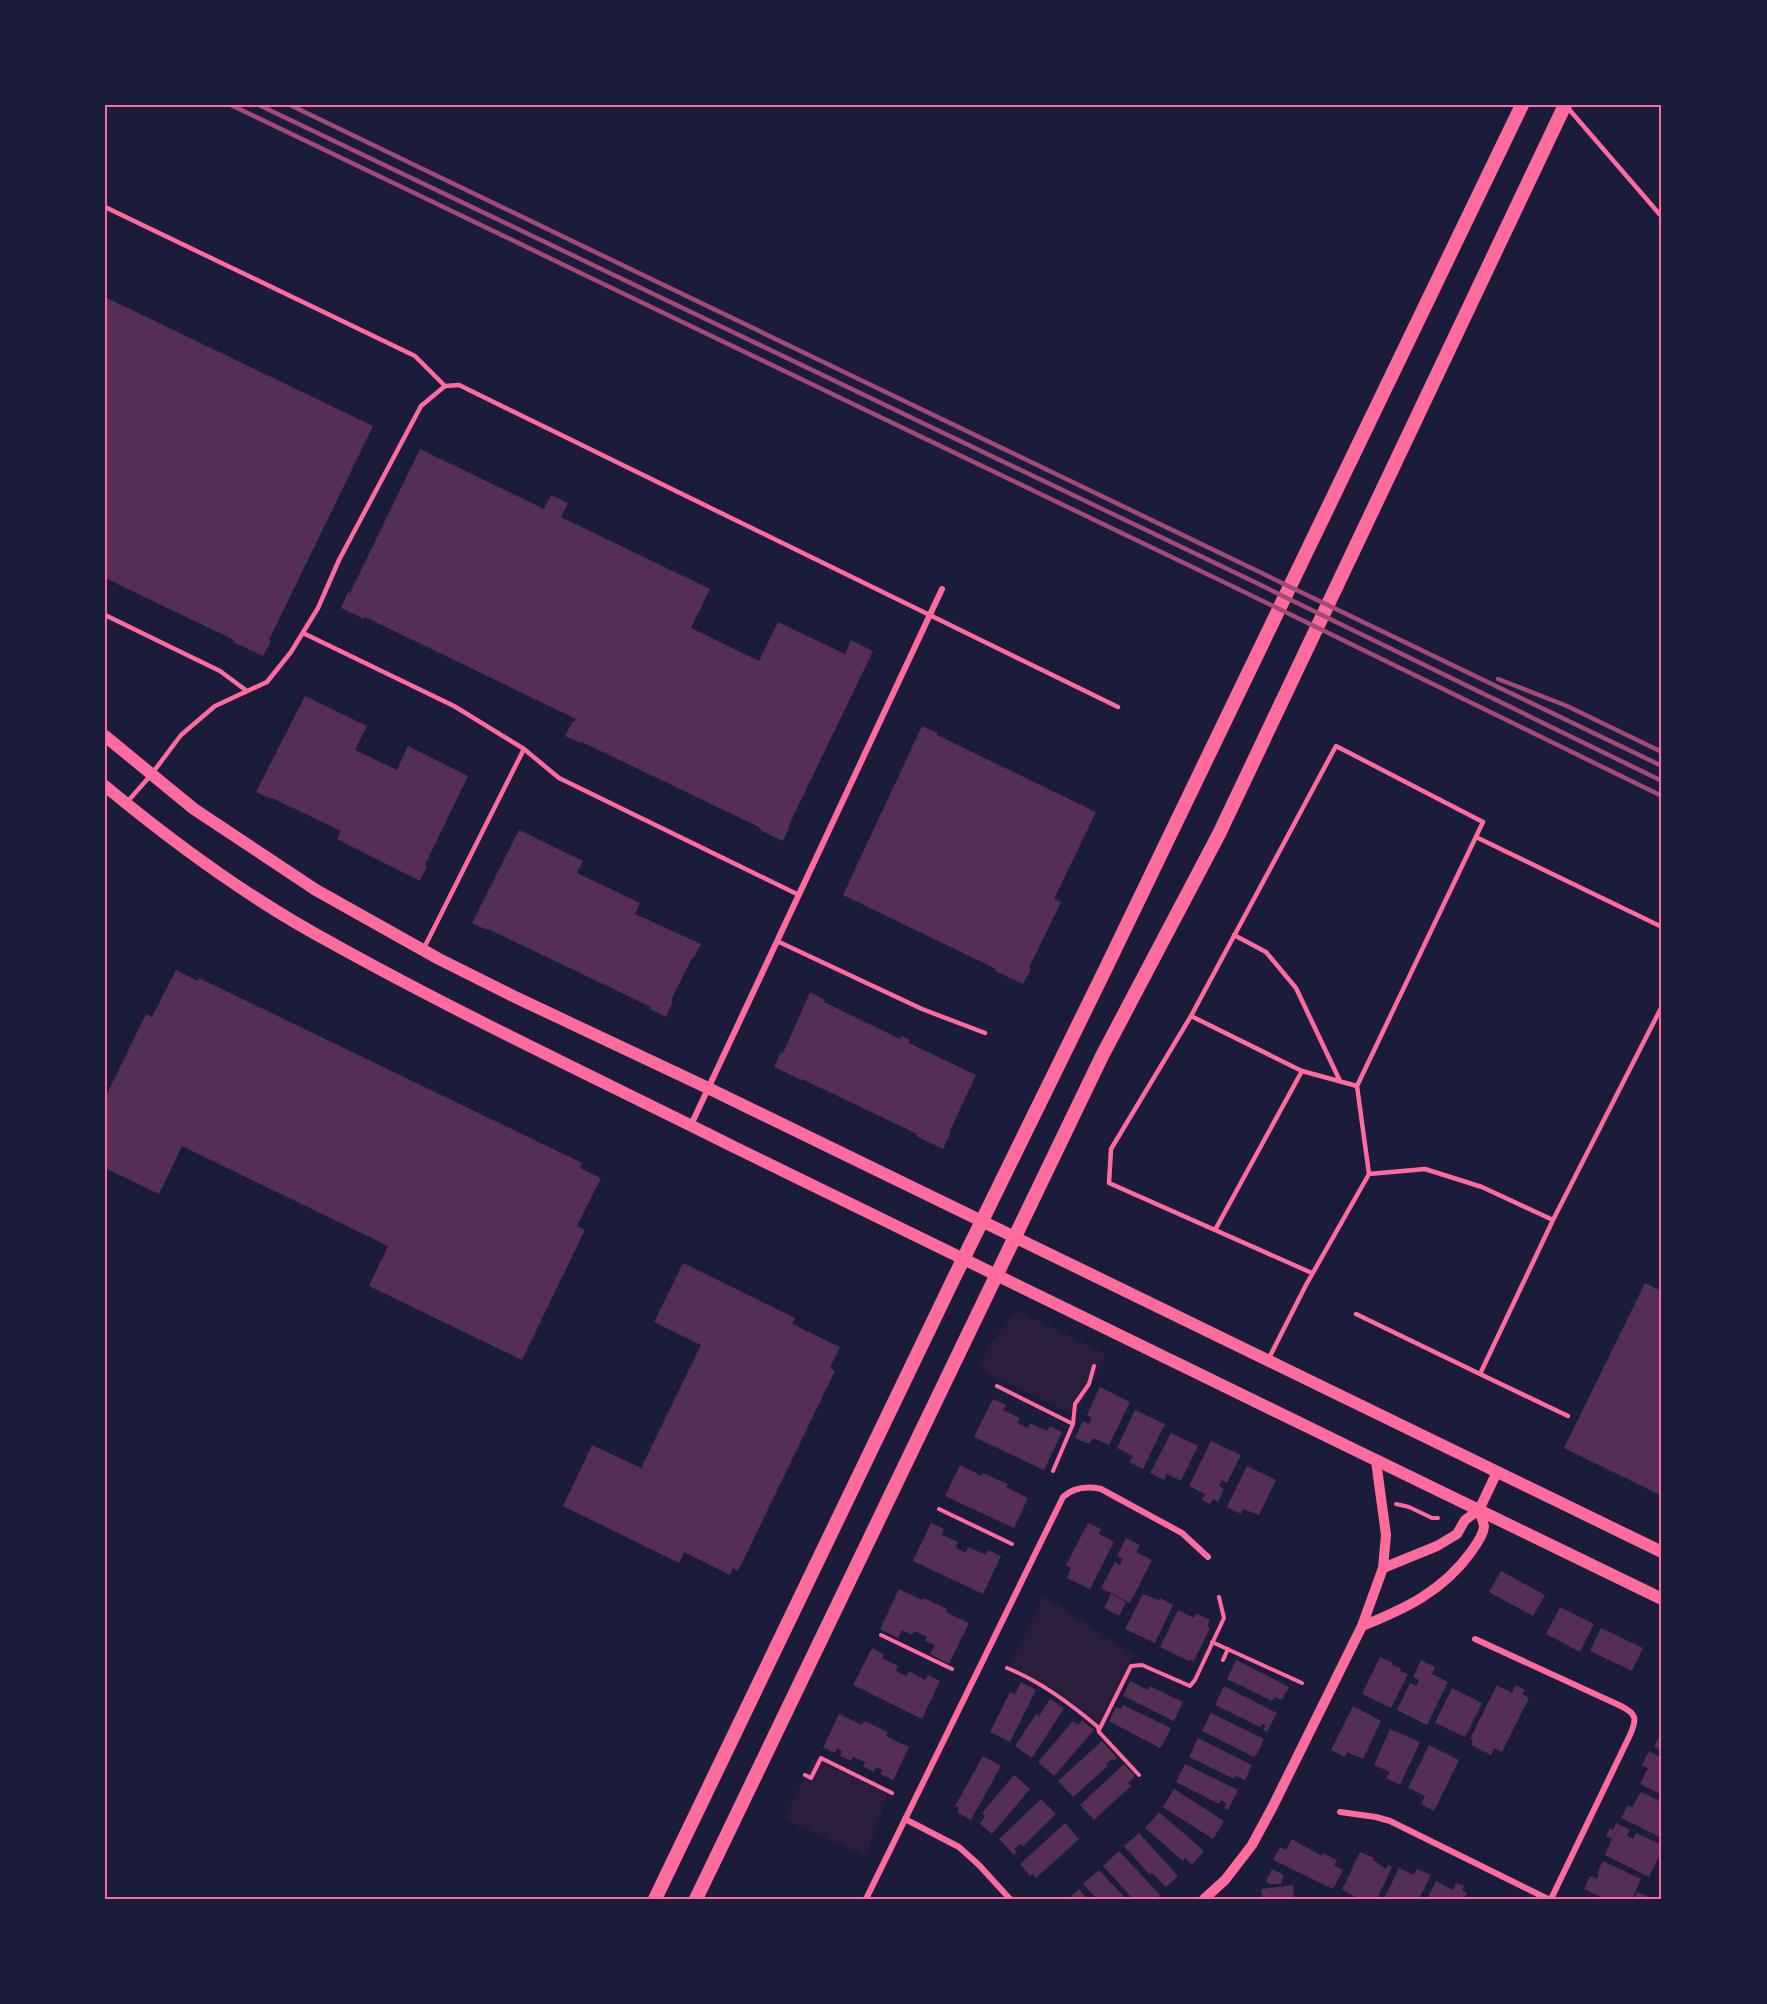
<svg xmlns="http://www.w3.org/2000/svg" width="1767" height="2004" viewBox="0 0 1767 2004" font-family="'Fira Sans Condensed',sans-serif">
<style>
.green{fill:#2a1e3b}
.building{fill:#542f53}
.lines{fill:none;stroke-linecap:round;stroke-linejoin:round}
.path{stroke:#ff6b9d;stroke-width:4}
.service{stroke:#ff6b9d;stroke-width:4.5}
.minor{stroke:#ff6b9d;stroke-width:6}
.tertiary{stroke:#ff6b9d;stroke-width:10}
.secondary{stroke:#ff6b9d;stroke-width:12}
.primary{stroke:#ff6b9d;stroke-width:14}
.rail{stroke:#a44b75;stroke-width:4.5}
.neatline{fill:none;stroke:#ff6b9d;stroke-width:2}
</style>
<rect width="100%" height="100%" fill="#1b1b3a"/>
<path class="green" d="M1018 1311 1106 1354 1076 1416 988 1374 979 1367 992 1341Z
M1044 1596 1134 1655 1099 1723C1073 1701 1042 1680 1010 1666Z
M814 1757 888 1794 866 1857 784 1819Z"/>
<path class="building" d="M105 297 373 426 269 640 271 641 263 656 233 642 234 640 105 578Z
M420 449 544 509 551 495 568 503 561 517 710 589 691 628 759 661 778 622 845 654 851 640 873 651 789 825 790 826 783 841 760 830 761 828 582 742 581 743 565 736 573 721 574 722 576 719 365 617 364 619 341 608 348 592 350 593Z
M305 696 367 726 355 750 397 770 408 746 468 776 425 865 427 866 420 881 337 839 341 831 272 798 271 799 256 792Z
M922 726 938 733 937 735 1096 812 1054 899 1061 902 1029 968 1031 969 1023 984 995 971 996 969 843 895Z
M519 830 583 861 577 873 640 903 635 914 701 944 693 959 692 958 671 1000 673 1001 666 1017 650 1009 651 1007 488 929 487 930 472 923Z
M176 970 198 981 199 978 582 1163 580 1168 601 1178 577 1226 585 1230 522 1360 369 1286 388 1246 182 1146 159 1194 105 1168V1098L146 1014 152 1017Z
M810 992 825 1000 824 1002 900 1039 902 1036 910 1040 909 1043 976 1075 949 1133 950 1134 943 1149 916 1136 917 1134 802 1079 801 1080 774 1067 781 1052 783 1053Z
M683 1263 795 1318 792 1324 840 1347 830 1368 835 1371 738 1571 733 1568 730 1575 684 1552 679 1563 563 1506 592 1445 641 1468 701 1345 654 1322Z
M1645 1283 1662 1291V1496L1564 1448Z
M1100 1387 1130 1402 1109 1445 1093 1438 1089 1444 1075 1438 1083 1421 1089 1424 1092 1418 1087 1415Z
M993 1399 1006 1405 1003 1410 1020 1418 1017 1423 1028 1428 1030 1423 1047 1431 1050 1426 1062 1432 1044 1470 974 1437Z
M1135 1410 1165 1424 1143 1469 1129 1462 1133 1456 1117 1448Z
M1171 1433 1198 1446 1181 1481 1167 1474 1164 1480 1150 1473Z
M1211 1441 1241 1455 1227 1483 1222 1480 1219 1486 1224 1489 1218 1502 1213 1499 1210 1504 1202 1500 1205 1494 1189 1486Z
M960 1465 982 1476 983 1473 1008 1484 1006 1487 1028 1498 1014 1528 945 1496Z
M1247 1466 1276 1480 1259 1515 1243 1509 1241 1514 1227 1507Z
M931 1523 944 1529 942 1535 958 1542 956 1548 966 1553 968 1547 986 1555 988 1550 1001 1556 983 1594 913 1561Z
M1088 1523 1101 1529 1099 1534 1114 1542 1090 1589 1067 1578 1071 1568 1066 1565Z
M1126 1538 1140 1545 1136 1552 1152 1560 1130 1603 1101 1588 1115 1562 1120 1565 1123 1559 1117 1556Z
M1501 1571 1545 1595 1533 1616 1489 1592Z
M899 1589 922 1600 924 1598 947 1609 946 1612 969 1623 949 1664 930 1654 935 1645 925 1641 927 1637 914 1631 912 1635 902 1630 898 1638 880 1629Z
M1111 1594 1126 1602 1119 1616 1104 1608Z
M1143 1594 1159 1600 1160 1598 1173 1605 1155 1643 1125 1629Z
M1560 1607 1594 1624 1580 1652 1546 1634Z
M1178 1610 1194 1618 1196 1613 1210 1620 1207 1626 1210 1628 1194 1661 1190 1660 1189 1661 1160 1647Z
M1601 1628 1643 1648 1632 1671 1590 1651Z
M872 1648 884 1654 882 1658 898 1666 896 1671 906 1676 909 1671 925 1680 928 1675 940 1681 922 1719 853 1685Z
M1380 1657 1393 1663 1392 1665 1401 1668 1400 1671 1408 1674 1391 1708 1362 1694Z
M1236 1660 1289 1687 1282 1700 1275 1697 1272 1701 1227 1679Z
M1421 1660 1435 1667 1432 1674 1448 1682 1427 1725 1397 1710 1410 1683 1416 1686 1419 1680 1413 1677Z
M1130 1681 1148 1690 1150 1686 1183 1702 1174 1721 1123 1696Z
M1021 1682 1036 1690 1010 1742 990 1732 1010 1692 1015 1694Z
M1497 1685 1512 1693 1516 1685 1525 1690 1522 1694 1529 1698 1502 1752 1494 1748 1491 1755 1471 1745 1473 1740 1470 1739Z
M1224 1686 1277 1713 1267 1732 1263 1730 1265 1725 1262 1724 1260 1727 1215 1705Z
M1452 1688 1482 1703 1465 1737 1435 1723Z
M1050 1699 1064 1708 1032 1758 1015 1746 1036 1714 1039 1716Z
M1123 1705 1171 1728 1162 1746 1160 1748 1109 1721 1116 1707 1121 1709Z
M1353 1706 1381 1721 1363 1759 1347 1752 1345 1757 1331 1750Z
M1211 1713 1264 1739 1257 1754 1254 1757 1202 1731Z
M839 1714 862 1725 864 1721 888 1732 886 1736 909 1747 893 1780 880 1774 882 1770 876 1767 874 1772 863 1766 865 1762 853 1757 851 1761 840 1756 842 1751 837 1748 835 1753 823 1748Z
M1082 1720 1094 1730 1054 1776 1038 1762 1073 1721 1078 1725Z
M1390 1729 1420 1742 1400 1785 1386 1778 1390 1772 1374 1765Z
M1662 1732V1751L1654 1747Z
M1198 1738 1252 1765 1245 1780 1236 1776 1234 1779 1189 1757Z
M1102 1741 1117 1758 1113 1761 1112 1759 1106 1764 1108 1766 1073 1797 1058 1781Z
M1429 1745 1459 1760 1434 1811 1421 1804 1425 1796 1408 1788Z
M1649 1751 1662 1758V1795L1640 1784 1648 1768 1642 1765Z
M983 1756 1001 1766 971 1820 957 1812 959 1808 955 1806Z
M1124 1764 1135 1776 1128 1783 1131 1786 1094 1820 1080 1805Z
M1185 1764 1238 1790 1228 1810 1224 1808 1226 1803 1221 1800 1219 1804 1176 1782Z
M1014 1775 1030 1789 992 1834 980 1824 985 1816 982 1813Z
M1174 1789 1224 1821 1213 1839 1163 1807Z
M1641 1792 1662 1802V1838L1621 1818 1628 1805 1632 1807Z
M1041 1799 1056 1814 1023 1846 1020 1844 1014 1849 1017 1852 1014 1855 999 1839Z
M1159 1812 1204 1851 1192 1865 1185 1858 1183 1861 1145 1828Z
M1065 1823 1079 1839 1036 1878 1033 1874 1030 1876 1020 1864Z
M1616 1823 1630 1830 1627 1836 1633 1839 1636 1833 1662 1845V1850L1649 1877 1605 1855 1612 1839 1606 1836 1610 1828 1613 1830Z
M1139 1833 1178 1876 1166 1887 1152 1873 1150 1875 1124 1846Z
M1292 1839 1322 1856 1323 1853 1337 1860 1334 1866 1343 1870 1333 1889 1273 1860 1280 1847 1286 1850Z
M1119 1851 1160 1895 1156 1899H1133L1103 1866Z
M1360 1852 1374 1858 1373 1860 1386 1869 1388 1865 1392 1867 1377 1899H1360L1342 1890Z
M1603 1861 1641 1879 1632 1899H1605L1584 1889 1590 1876 1597 1879 1599 1874 1597 1873Z
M1399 1868 1414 1875 1417 1869 1431 1875 1419 1899H1384Z
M1272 1869 1284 1875 1281 1884H1269L1266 1881Z
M1099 1870 1126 1899H1097L1083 1884Z
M1436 1881 1453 1890 1456 1883 1464 1886 1462 1890 1467 1893 1464 1899H1427Z
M1293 1885 1294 1899H1262L1261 1889Z
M1079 1889 1087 1899H1068Z
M1637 1892 1648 1897 1647 1899H1634Z"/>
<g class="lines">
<path class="path" d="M997 1386 1073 1424
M1053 1471 1073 1424 1075 1404 1089 1384 1094 1366
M1396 1504 1409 1507 1432 1518H1438
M939 1509 1012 1544
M881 1635 952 1669
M1212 1642 1302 1683
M1223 1660 1228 1649
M1007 1668C1040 1681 1071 1704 1098 1727L1099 1732 1139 1775
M1099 1730 1131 1666 1142 1665 1190 1686 1195 1680 1224 1618 1219 1597
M805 1775 811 1778 821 1758 892 1793"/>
<path class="service" d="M1567 107 1662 217
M105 207 415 356 445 386
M105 615 220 671 247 691
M303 633 454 706 524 749 559 778 799 895
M128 801 151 775 181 735 215 706 267 682 291 652 318 608 339 560 421 406 445 386 459 385 1118 707
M1476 837 1662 927
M1234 935 1266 952 1296 988 1340 1081
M777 941 922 1009 985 1033
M424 948 524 749
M1191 1016 1302 1071 1215 1230
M1302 1071 1357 1086
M1369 1174 1425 1169 1482 1187 1553 1220 1662 1006
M1356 1314 1480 1374 1553 1220
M1269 1358 1306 1285 1369 1174 1357 1086 1483 822 1336 746 1191 1016 1111 1149 1109 1183 1312 1273
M1480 1374 1568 1416"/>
<path class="minor" d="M691 1125 942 589
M1475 1639 1621 1706C1637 1714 1637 1719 1630 1735L1551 1899
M1340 1812 1376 1817 1390 1821 1548 1899
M905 1819 959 1847 979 1865 1010 1899
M866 1899 1063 1497C1074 1487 1087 1486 1101 1489L1182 1533 1208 1557"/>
<path class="tertiary" d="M1383 1568 1437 1546 1457 1534 1465 1520 1479 1510 1497 1472
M1362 1626C1405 1609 1443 1591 1471 1552 1476 1545 1483 1536 1484 1527 1484 1522 1480 1515 1479 1510
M1204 1899 1225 1880 1252 1845 1272 1808 1362 1626 1383 1568 1386 1535 1376 1461"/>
<path class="secondary" d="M105 736 194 809 316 890 439 959 515 997 708 1088 1662 1552
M105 786C175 844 250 899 330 942 461 1015 598 1079 732 1146 1041 1299 1352 1448 1662 1599"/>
<path class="primary" d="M655 1899 952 1282 1105 970 1522 105
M696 1899 1102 1056 1219 834 1565 105"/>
<path class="rail" d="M231 105 1234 587 1662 796
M259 105 1240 575 1662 781
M290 105 1662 766
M1498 679 1567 706 1662 752"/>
</g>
<rect width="1767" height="2004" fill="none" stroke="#1b1b3a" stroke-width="213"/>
<rect x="106" y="106" width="1554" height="1792" class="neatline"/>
</svg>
